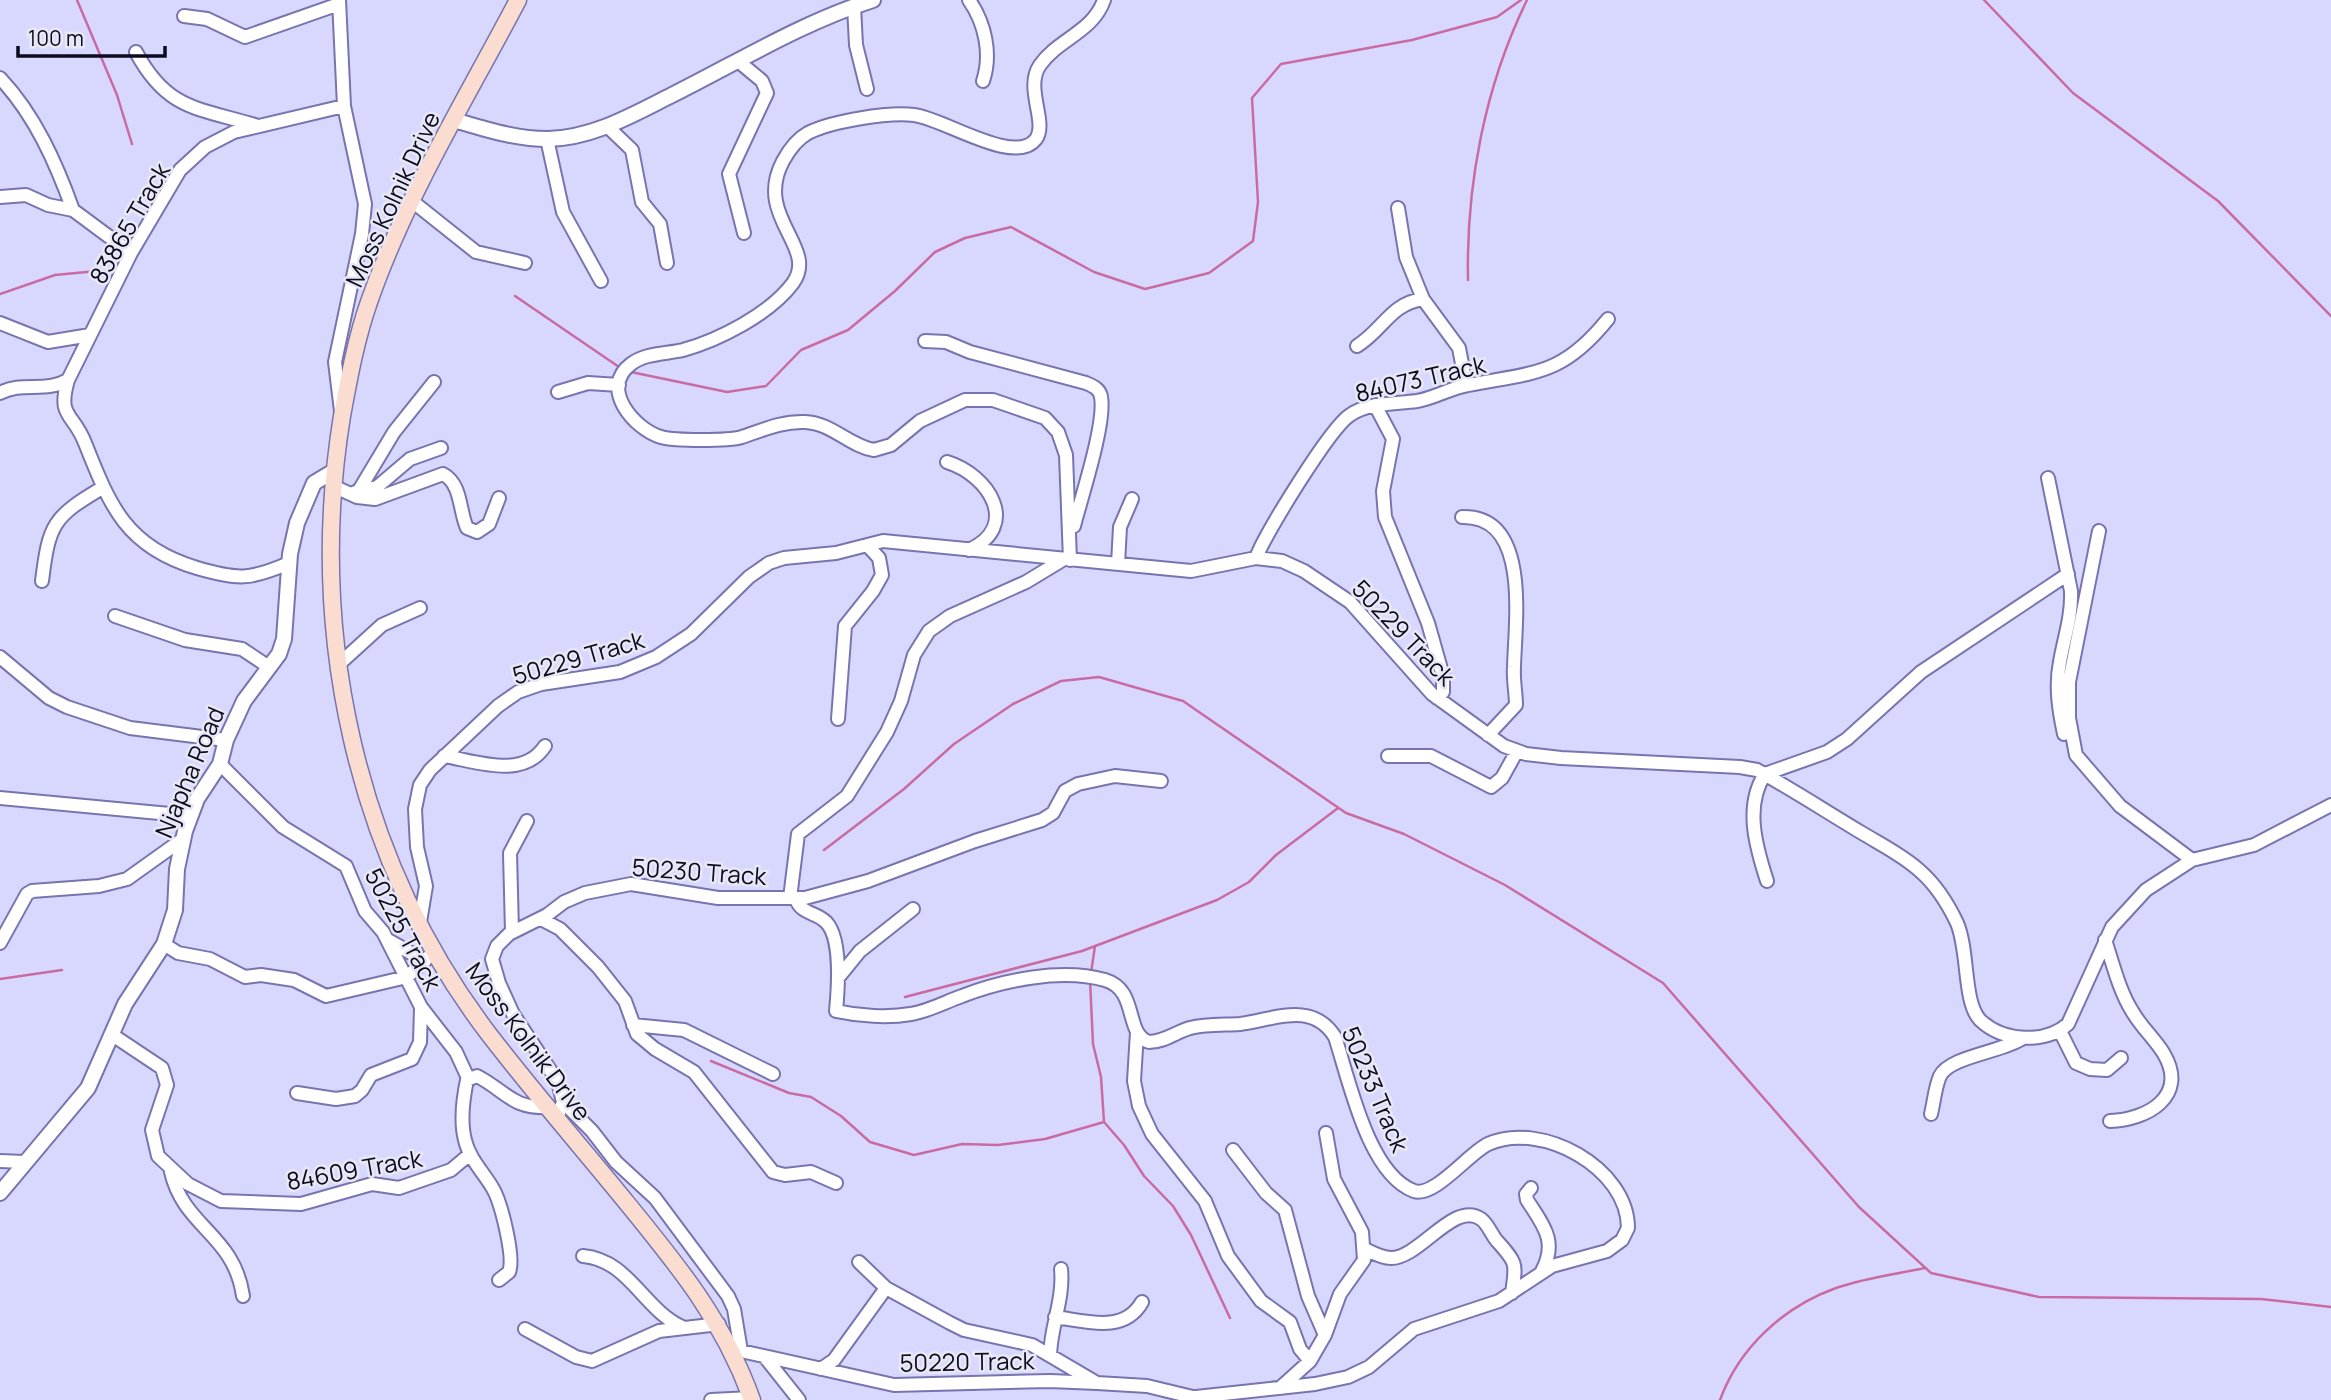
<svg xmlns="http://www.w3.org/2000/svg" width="2331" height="1400" viewBox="0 0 2331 1400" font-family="Manrope,sans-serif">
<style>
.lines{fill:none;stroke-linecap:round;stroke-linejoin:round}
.stream{stroke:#c96ba2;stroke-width:2.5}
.minor-casing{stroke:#7774af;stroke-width:16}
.tertiary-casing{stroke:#7774af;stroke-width:18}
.secondary-casing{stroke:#7774af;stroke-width:19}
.minor{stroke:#fff;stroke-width:12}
.tertiary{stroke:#fff;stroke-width:14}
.secondary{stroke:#faddd0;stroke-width:16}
.labels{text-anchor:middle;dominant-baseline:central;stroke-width:5;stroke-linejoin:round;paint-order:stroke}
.street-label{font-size:24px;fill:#0c0a1f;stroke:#e8e8f5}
</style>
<rect width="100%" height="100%" fill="#d8d8ff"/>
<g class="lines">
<path class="stream" d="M77 0 117 95 132 144
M1984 0 2073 93 2218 201 2331 316
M1468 280C1466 184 1485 86 1527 0
M0 294 55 275 97 271
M515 296 622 369
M631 372 727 392 766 386 801 350 848 330 895 291 935 252 965 238 1011 227 1094 272 1145 289 1209 273 1253 241 1258 202 1252 98 1281 64 1412 40 1497 17 1521 0
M824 850 904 789 954 744 1013 704 1061 681 1099 677 1183 701 1346 813 1404 834 1505 885 1663 983 1859 1207 1931 1273 2039 1297 2261 1299 2331 1307
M1091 973 1095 946
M0 979 62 970
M1090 980 1093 1044 1101 1077 1104 1122 1124 1145 1144 1176 1173 1206 1191 1235 1230 1318
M905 997 1082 951 1217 900 1249 882 1276 855 1338 808
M711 1061 789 1093 811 1097 841 1116 870 1142 914 1155 962 1144 998 1145 1045 1139 1104 1122
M1720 1400C1739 1348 1783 1307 1836 1288 1864 1278 1896 1274 1925 1268"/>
<g class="minor-casing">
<path id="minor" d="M339 0 344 106 365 204 362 234 335 362 341 411
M969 0C985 23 992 54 983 81
M854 6 856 45 867 89
M184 16 207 19 245 37 339 4
M136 52C167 110 198 108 255 125
M738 61 762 81 767 93 729 174 744 233
M0 78C35 115 56 163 73 210
M608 127 632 150 642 202 660 224 667 263
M547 139 563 212 601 281
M0 197 26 195 48 205 73 210 131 253
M412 201 476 252 525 263
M1398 208 1406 257 1423 299 1459 348 1466 385
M0 323 48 342 90 335
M925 341 946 342 970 352 1086 383C1093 386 1100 389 1101 397 1106 423 1081 498 1074 526
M1357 346C1384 329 1390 304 1423 299
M558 392 588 383 619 385
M0 393C22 381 46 393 68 380
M1375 405 1393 439 1383 491 1385 517 1428 623 1443 676V692L1437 698
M947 462C989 475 1021 526 969 550
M2048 478 2071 591C2072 617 2064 638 2060 662 2055 686 2059 711 2064 734
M333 486 357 497 375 499 443 474C462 484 459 511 467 528L477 532 489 524 499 498
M355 492 377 487 410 459 441 448
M358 492 394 432 434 382
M1462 517C1531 515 1515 622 1514 667 1513 680 1516 693 1516 705L1488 735
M2099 531 2069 682V718L2076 755 2120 806 2192 860
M1256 558C1265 534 1330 428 1350 415 1369 402 1395 404 1417 401 1435 398 1450 388 1468 385 1535 372 1562 376 1608 319
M1070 560 1066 455 1058 432 1045 418 993 400H965L920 421 891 445 874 450C849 446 832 423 805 422 782 421 763 430 742 437 728 441 675 441 661 437 634 429 599 388 631 364 645 353 666 354 683 350 719 340 770 314 793 283 819 247 753 217 783 161 789 150 797 139 808 133 832 121 888 112 914 115 943 118 1015 167 1036 139 1048 122 1024 88 1040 65 1058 39 1093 32 1104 0
M289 563C250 580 238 580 197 568 126 547 110 506 85 443 73 412 57 418 68 380L131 253 180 170 205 147 234 132 344 106
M1118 564 1120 527 1132 499
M42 581C49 524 53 517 102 488
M115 616 185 640 242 649 269 667
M0 657 49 698 67 707 130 728 226 740
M338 665 382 625 420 608
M838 719 845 626 873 591 882 575 879 558 867 545
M444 756C476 761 523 780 545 746
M1388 756H1431L1491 787 1502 778 1517 751
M220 764 283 827 346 866 365 911 383 932 421 1007 456 1052 468 1078
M0 798 191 816
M1767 881C1756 847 1744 806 1765 774L1827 752 1847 739 1921 672 2068 574
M790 898 798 834 847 796 887 732 901 701 914 655 929 631 950 616 1026 582 1064 559
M796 899C801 914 816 912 826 922 842 938 838 990 836 1011 859 1016 888 1018 911 1014 929 1011 945 1002 962 996 1004 980 1061 968 1105 980 1139 990 1124 1034 1149 1042 1164 1042 1176 1032 1190 1028 1206 1024 1223 1025 1240 1024 1273 1020 1312 1000 1335 1037 1349 1079 1368 1174 1414 1191 1434 1198 1469 1153 1488 1144 1541 1120 1628 1168 1628 1228L1622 1240 1607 1251 1552 1266 1499 1301 1414 1329 1369 1367 1348 1377 1315 1384 1196 1397
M541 919 560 929 598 967 625 1001 637 1034 655 1049 694 1072 773 1172 785 1175 811 1172 836 1183
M420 922 426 886 417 847 415 809 420 785 430 770 498 706 518 692 541 684 620 672 656 657 691 634 749 577 769 563 784 558 836 553 883 541 1191 571 1256 558 1282 561 1304 571 1350 602 1432 694 1504 746 1526 754 1561 758 1740 767 1757 770C1793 790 1827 812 1862 833 1882 845 1904 856 1920 871 1936 885 1948 904 1957 923 1969 951 1963 1002 1980 1020 2003 1042 2045 1044 2068 1024L2112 927 2146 890 2192 860 2254 845 2331 805
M512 932 510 853 527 821
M388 940 425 961
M2105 940C2113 964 2119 990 2132 1011 2141 1027 2155 1039 2164 1054 2189 1097 2146 1120 2110 1121
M0 943 27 894 32 891 99 886 127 879 183 839
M164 944 178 953 210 959 245 977 261 975 294 980 326 996 407 977 435 951
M838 978 860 951 913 909
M633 1025 684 1030 773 1074
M2060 1031 2076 1063 2090 1069 2107 1070 2121 1058
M1137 1032 1134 1081 1139 1106 1152 1134 1205 1201 1228 1256 1261 1301 1290 1322 1300 1349 1310 1361
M111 1034 162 1068 167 1085 152 1130 158 1156 188 1184 221 1201 301 1204 372 1184 399 1188 451 1170 470 1154
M297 1093 336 1099 355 1096 362 1090 371 1075 412 1059 420 1042 421 1008
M563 1102 592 1131 616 1162 655 1198 728 1296 734 1309 741 1351
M1931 1114C1934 1102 1935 1087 1940 1076 1950 1056 2003 1052 2023 1038
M557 1118 563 1102 558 1082 513 1014 499 983 492 959 497 946 509 934 547 915 564 902 585 893 631 884 718 898H805L868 881 975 841 1042 820 1053 813 1065 791 1078 784 1115 776 1161 781
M1233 1150 1266 1193 1285 1210 1308 1296 1325 1335
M0 1161 24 1162
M171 1172C184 1228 234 1234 243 1296
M1531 1188 1526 1194 1527 1200C1543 1225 1558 1241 1542 1271
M1365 1249C1373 1253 1382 1258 1391 1258 1420 1258 1454 1200 1481 1219 1488 1224 1491 1234 1497 1241 1518 1264 1516 1264 1512 1293
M583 1256C629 1260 643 1309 682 1327
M859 1262 886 1288 950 1323 964 1330 1032 1345 1095 1382
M499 1280 509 1272C515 1258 501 1201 492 1187 483 1172 469 1158 465 1140 460 1121 463 1099 467 1080L477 1076C506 1091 512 1109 548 1107
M1055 1317C1086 1321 1124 1334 1142 1302
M525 1329 576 1357 592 1361 659 1331 719 1324
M732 1349 894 1385 1050 1381 1097 1383 1147 1386 1201 1399
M1050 1355C1051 1325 1064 1299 1061 1269
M764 1356 799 1400
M821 1369 834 1360 886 1288
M1280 1388 1310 1361 1325 1335 1340 1294 1364 1260 1362 1232 1334 1179 1326 1133
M711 1400 751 1398"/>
</g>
<g class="tertiary-casing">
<path id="tertiary" d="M454 120C485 129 515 139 548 139 593 138 632 115 672 95 738 62 803 22 873 0
M0 1193 88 1088 125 1004 164 944 175 910 177 869 185 831 197 799 220 764 226 740 244 701 279 654 284 639 290 554 297 523 314 483 334 471"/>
</g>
<g class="secondary-casing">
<path id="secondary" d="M518 0C466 99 406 196 369 302 356 339 349 378 342 416 307 631 355 858 488 1033 531 1089 577 1142 622 1197 676 1263 723 1319 752 1400"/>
</g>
<use href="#minor" class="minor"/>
<use href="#tertiary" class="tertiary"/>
<use href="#secondary" class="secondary"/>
</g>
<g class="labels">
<g class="street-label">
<text transform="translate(392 199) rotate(-65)">Moss Kolnik Drive</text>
<text transform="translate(129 223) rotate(-60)">83865 Track</text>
<text transform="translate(1420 378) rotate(-13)">84073 Track</text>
<text transform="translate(1404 632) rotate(46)">50229 Track</text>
<text transform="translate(578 657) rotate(-16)">50229 Track</text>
<text transform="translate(189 772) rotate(-67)">Njapha Road</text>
<text transform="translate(699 871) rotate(4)">50230 Track</text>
<text transform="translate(404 929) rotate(62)">50225 Track</text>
<text transform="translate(529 1041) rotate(53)">Moss Kolnik Drive</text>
<text transform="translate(1376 1089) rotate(67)">50233 Track</text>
<text transform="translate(354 1169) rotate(-10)">84609 Track</text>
<text transform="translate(967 1361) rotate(-1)">50220 Track</text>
</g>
</g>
<path d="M18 46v10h147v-10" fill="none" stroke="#0c0a1f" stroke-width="3.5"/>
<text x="28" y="46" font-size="21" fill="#0c0a1f" stroke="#e8e8f5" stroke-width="5" paint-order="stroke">100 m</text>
</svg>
